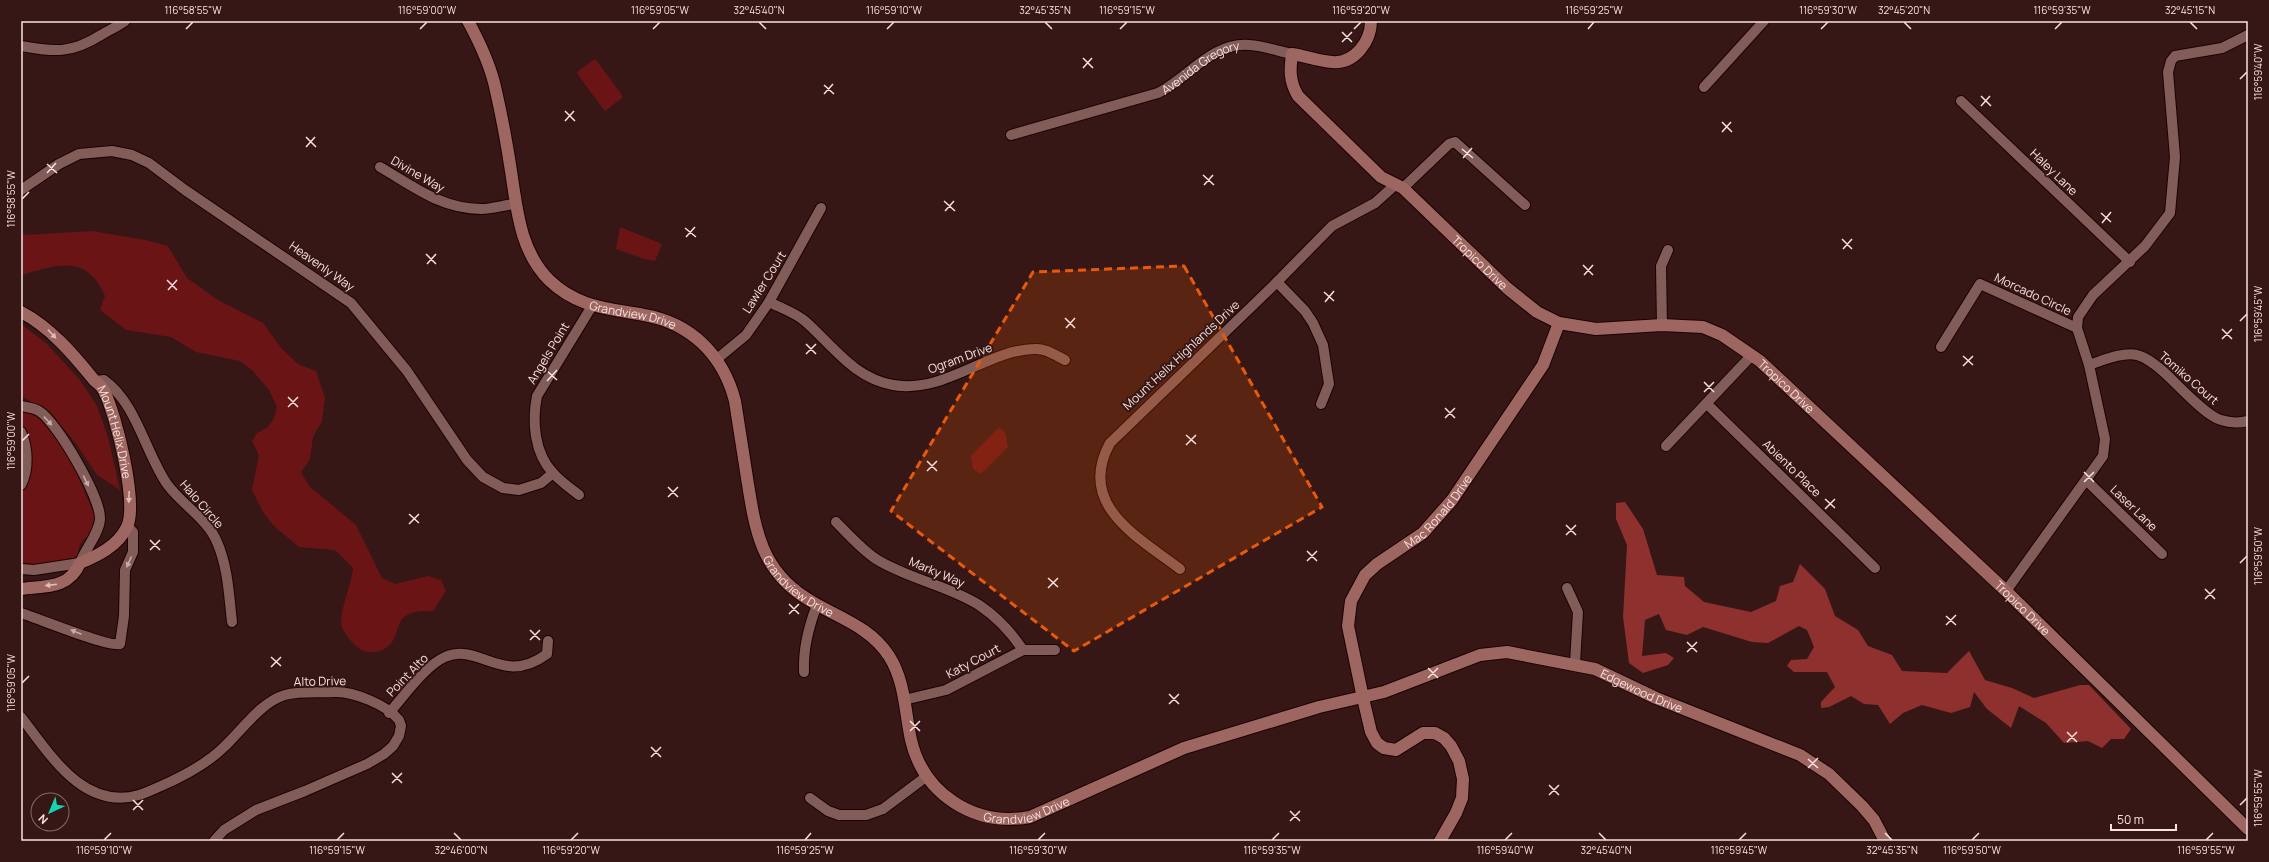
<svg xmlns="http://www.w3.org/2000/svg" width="2269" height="862" viewBox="0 0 2269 862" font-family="Manrope,sans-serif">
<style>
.green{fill:#6b1415}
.forest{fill:#8e302d}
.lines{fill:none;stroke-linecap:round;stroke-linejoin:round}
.street-casing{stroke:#1c0202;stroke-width:12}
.secondary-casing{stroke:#1c0202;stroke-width:14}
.street{stroke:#815c58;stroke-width:10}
.secondary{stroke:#9d6660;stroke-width:12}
.oneway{fill:#ddbdb9}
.oneway2{fill:#c8aca9}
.marked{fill:#e8590c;fill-opacity:0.2;stroke:#e8590c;stroke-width:3;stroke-dasharray:8 5;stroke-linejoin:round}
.ticks{fill:none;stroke:#f8e2df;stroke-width:1.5}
.labels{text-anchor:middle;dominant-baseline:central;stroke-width:4;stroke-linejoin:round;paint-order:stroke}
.street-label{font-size:12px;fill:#f8e2df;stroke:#361715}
.neatline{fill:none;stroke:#f8e2df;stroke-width:1.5}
.ticks-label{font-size:10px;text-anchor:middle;fill:#f8e2df}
</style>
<rect width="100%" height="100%" fill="#361715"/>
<path class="green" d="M593 60H596L622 95V98L605 111 578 75 577 72Z
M620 227 662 244 655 261 644 259 616 249Z
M92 231 145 240 168 246 187 278 218 300 263 323 282 349 298 364 316 371 325 398 322 421 313 437 310 459 301 472 309 486 356 525 382 578 395 584 428 576 441 580 446 591 433 611C423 611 413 610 404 617 397 624 397 635 392 642 383 654 366 656 355 645 350 640 341 630 341 622 342 603 351 587 353 568L335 550 299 547 274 526 263 512 252 490 259 455 252 441 257 433 268 427 274 418 277 407 269 390 253 371 240 361 196 352 171 337 126 330 100 310 105 296C86 253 58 265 21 275V232L25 235Z
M21 324 46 343 80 380 97 406 108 437 120 490 97 475 77 445 52 414 21 396Z
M21 409 38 416 56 436 72 461 96 519 93 530 80 544 77 557C55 566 44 567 21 562Z
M999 427 1005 432 1008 447 981 474 973 469 971 456Z"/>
<path class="forest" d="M1625 502 1643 529 1657 575 1684 577 1685 586 1704 602 1751 612 1776 601 1780 586 1793 582 1800 564 1825 589 1835 616 1858 630 1868 646 1892 655 1902 671 1947 673 1969 651 1985 680 2012 688 2034 698 2080 685H2089L2131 729 2124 739H2111L2102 748 2088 741 2064 743 2046 723 2019 706 2011 728 1987 709 1974 692 1970 707 1951 713 1922 705 1903 713 1890 724 1878 705 1864 704 1851 696 1829 707 1821 708V702L1835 687 1827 672H1794L1787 666 1791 660 1807 659 1814 647 1807 630 1799 626 1768 643 1752 642 1703 627 1687 635 1666 630 1659 614 1645 620 1642 656 1666 653 1674 658 1668 665 1643 673 1629 663 1623 617 1627 545 1616 519V503Z"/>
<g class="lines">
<g class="street-casing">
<g id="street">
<path d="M21 46C54 52 71 54 101 35 109 30 117 27 125 21"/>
<path d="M1704 87 1764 21"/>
<path d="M1961 101 2130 262"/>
<path id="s1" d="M1011 135 1158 93C1188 78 1213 41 1250 45 1264 46 1278 51 1292 54"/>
<path d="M380 167C413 186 441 209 481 209 492 209 504 205 515 204"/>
<path d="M1403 188 1449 144 1455 142 1525 205"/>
<path d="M21 190 59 164 79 154 112 151 132 155 149 163 185 190 351 303 407 371 467 460 483 477 503 488 519 490 541 483 553 473"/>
<path d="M1277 282 1305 311 1313 323 1323 345 1329 384 1321 404"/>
<path d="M769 302C781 308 796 313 806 322 834 347 854 378 893 385 944 394 987 350 1034 349 1045 348 1055 355 1065 360"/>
<path d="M1662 325 1661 266 1668 250"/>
<path d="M1941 347 1980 284 2077 328"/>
<path d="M717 359 746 335 769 302 821 208"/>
<path d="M2089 365C2104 360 2122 352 2137 355 2148 358 2157 366 2165 373 2178 385 2206 416 2221 420 2230 423 2239 423 2248 421"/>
<path d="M95 381 104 380C137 404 145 452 167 484 182 505 207 518 217 542 228 567 229 596 232 622"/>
<path d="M1707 404 1875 568"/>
<path d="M21 406C26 407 34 408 39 411 57 422 101 498 100 519 99 534 85 549 80 563L34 570 21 569"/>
<path d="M21 432C28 447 29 470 21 485"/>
<path d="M1666 446 1752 355"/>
<path d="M2087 481 2162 554"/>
<path d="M579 495C570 488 560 481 553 473 534 453 532 421 537 396L592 306"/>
<path d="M836 522C849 535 861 549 876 559 908 579 947 585 979 605 997 617 1011 632 1023 650"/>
<path d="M1180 569C1138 537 1076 505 1110 443L1274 285 1332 226 1375 203 1395 185"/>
<path d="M1567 588 1578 612 1575 663"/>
<path d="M2006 591 2103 456 2105 439 2089 365 2077 328 2078 317 2093 295 2145 246 2170 213 2175 157 2168 72 2171 61 2175 56 2222 48 2248 35"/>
<path d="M21 613C37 618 110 648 120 644L124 616 125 570 133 552V532L127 526"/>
<path d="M804 672C803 648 808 628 817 605"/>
<path d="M904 700 946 690 1023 650H1055"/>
<path d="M389 713C404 696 426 665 445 657 480 642 502 687 547 654L548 641"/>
<path d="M21 717C50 754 83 811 139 795 146 793 154 789 161 786 184 776 208 763 225 746 243 729 261 702 285 695 299 691 319 693 334 692 353 691 387 705 399 720L401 726 399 736 393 746 384 754 367 764 305 791 256 810 224 830 214 841"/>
<path d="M810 798 828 811 839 815H866L883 809 927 776"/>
</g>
</g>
<g class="secondary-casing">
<g id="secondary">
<path id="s2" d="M468 21C480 43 491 66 496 91 502 117 507 145 511 171 517 210 520 251 549 280 578 308 608 308 644 315 691 323 723 355 735 401 739 427 743 453 747 478 755 528 760 569 806 598 835 617 869 625 889 656 905 681 905 712 911 740 924 795 975 827 1030 817L1184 748 1319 707 1384 692 1480 655 1507 652 1595 669 1656 698 1800 755 1829 774 1862 806 1874 820 1885 841"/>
<path id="s3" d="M1371 21C1371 41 1355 64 1332 62 1319 61 1305 56 1292 54 1290 69 1289 81 1298 96L1381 177 1403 188 1507 288 1537 312 1559 323 1596 329 1662 325 1703 327 1722 335 1760 361 2006 591 2248 829"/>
<path id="s4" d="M21 312C50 327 73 354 94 380 97 383 102 386 104 391 116 414 138 503 127 527 118 546 97 556 80 563 69 589 45 586 21 589"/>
<path id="s5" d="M1440 841 1456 813 1462 798 1463 779 1459 761 1451 746 1444 738 1435 733H1423L1396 750 1384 748 1377 743 1371 732 1363 698 1348 626 1351 601 1365 575 1377 564 1423 533 1452 500 1543 365 1559 323"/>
</g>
</g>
<use href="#street" class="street"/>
<use href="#secondary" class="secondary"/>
</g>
<defs><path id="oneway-solid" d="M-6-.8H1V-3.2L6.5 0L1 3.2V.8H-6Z"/></defs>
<g class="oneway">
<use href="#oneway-solid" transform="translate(52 334) rotate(47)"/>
<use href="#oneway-solid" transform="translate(129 497) rotate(92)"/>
<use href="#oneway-solid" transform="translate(51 585) rotate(173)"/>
</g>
<g class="oneway2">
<use href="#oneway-solid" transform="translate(48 421) rotate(47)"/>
<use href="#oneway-solid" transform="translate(86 481) rotate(64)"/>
<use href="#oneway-solid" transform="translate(129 562) rotate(114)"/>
<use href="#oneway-solid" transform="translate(76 632) rotate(-158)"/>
</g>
<path class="marked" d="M1184 266 1322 507 1074 651 891 511 1033 272Z"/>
<path class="ticks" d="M759 22 766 29M1045 22 1052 29M1904 22 1911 29M2190 22 2197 29M186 29 193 22M420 29 427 22M653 29 660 22M887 29 894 22M1120 29 1127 22M1354 29 1361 22M1588 29 1594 22M1821 29 1828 22M2055 29 2062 22M1342 32 1352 42M1342 42 1352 32M1083 58 1093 68M1083 68 1092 58M2240 79 2247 72M824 85 834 94M824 94 833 84M1981 96 1991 106M1981 106 1990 96M565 111 575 121M565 121 574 111M1722 122 1732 132M1722 132 1731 122M306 137 316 147M306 147 315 137M1462 149 1473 158M1463 158 1472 148M47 164 57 173M47 173 56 163M1203 175 1214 185M1204 185 1213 175M22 199 29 192M944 201 955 211M945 211 954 201M2101 213 2111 222M2102 223 2111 212M685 228 696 237M686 237 695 227M1842 239 1852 249M1843 249 1852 239M426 254 436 264M427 264 436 254M1583 265 1593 275M1584 275 1593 265M167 280 177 290M168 290 177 280M1324 292 1334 301M1325 302 1334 291M1065 318 1075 328M2240 321 2247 314M1066 328 1075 318M2222 329 2232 339M2222 339 2232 329M806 344 816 354M806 354 816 344M1963 356 1973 365M1963 366 1973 356M547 371 557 380M547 381 557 370M1704 382 1714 392M1704 392 1714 382M288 397 298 407M288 407 298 397M1445 408 1455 418M1445 418 1455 408M1186 435 1196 444M22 441 29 434M1186 445 1196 435M927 461 937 471M927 471 937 461M2084 472 2094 482M2084 482 2094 472M668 487 678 497M668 497 678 487M1825 499 1835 508M1825 509 1835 499M409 514 419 523M409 524 419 514M1566 525 1576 535M1566 535 1576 525M150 540 160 550M150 550 160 540M1307 551 1317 561M1307 561 1317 551M2240 563 2247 556M1048 578 1058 587M1048 588 1058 578M2205 589 2215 599M2205 599 2215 589M789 604 799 614M789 614 799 604M1946 616 1956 625M1946 625 1956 615M530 630 540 640M530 640 540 630M1687 642 1697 652M1687 652 1697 642M271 657 281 666M271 667 281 657M1428 668 1438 678M1428 678 1438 668M22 683 29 676M1169 694 1179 704M1169 704 1179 694M910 721 920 731M910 731 920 721M2067 732 2077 742M2067 742 2077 732M651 747 661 757M651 757 661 747M1808 759 1818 768M1808 768 1818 758M392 773 402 783M392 783 402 773M1549 785 1559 795M1549 795 1559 785M133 800 143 810M2240 805 2247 798M133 810 143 800M1290 811 1300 821M1290 821 1300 811M454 833 461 840M1599 833 1606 840M1885 833 1892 840M104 840 111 833M337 840 344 833M571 840 578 833M805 840 811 833M1038 840 1045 833M1272 840 1279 833M1505 840 1512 833M1739 840 1746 833M1972 840 1979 833M2206 840 2213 833"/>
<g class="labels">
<g class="street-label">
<text stroke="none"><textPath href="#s1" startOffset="203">Avenida Gregory</textPath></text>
<text transform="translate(2054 172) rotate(44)">Haley Lane</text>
<text transform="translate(418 174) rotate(30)">Divine Way</text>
<text stroke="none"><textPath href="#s3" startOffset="395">Tropico Drive</textPath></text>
<text transform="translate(322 266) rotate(35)">Heavenly Way</text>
<text transform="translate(764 282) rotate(-58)">Lawler Court</text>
<text transform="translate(2033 294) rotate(25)">Morcado Circle</text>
<text stroke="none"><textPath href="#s2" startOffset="367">Grandview Drive</textPath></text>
<text transform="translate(548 353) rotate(-59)">Angels Point</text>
<text transform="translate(1181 355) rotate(-43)">Mount Helix Highlands Drive</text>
<text transform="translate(960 358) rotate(-20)">Ogram Drive</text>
<text transform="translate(2189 378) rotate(41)">Tomiko Court</text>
<text stroke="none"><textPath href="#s3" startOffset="743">Tropico Drive</textPath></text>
<text stroke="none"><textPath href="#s4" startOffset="158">Mount Helix Drive</textPath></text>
<text transform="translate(1792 468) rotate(44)">Abiento Place</text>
<text transform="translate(202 504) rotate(49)">Halo Circle</text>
<text transform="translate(2134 508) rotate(44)">Laser Lane</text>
<text stroke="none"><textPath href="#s5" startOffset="462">Mac Ronald Drive</textPath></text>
<text transform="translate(937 572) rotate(23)">Marky Way</text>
<text stroke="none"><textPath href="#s2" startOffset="714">Grandview Drive</textPath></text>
<text stroke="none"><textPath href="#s3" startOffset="1067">Tropico Drive</textPath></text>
<text transform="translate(973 661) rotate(-28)">Katy Court</text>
<text transform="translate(407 675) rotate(-46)">Point Alto</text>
<text transform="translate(320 681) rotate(-1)">Alto Drive</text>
<text stroke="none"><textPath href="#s2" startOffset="1722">Edgewood Drive</textPath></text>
<text stroke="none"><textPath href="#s2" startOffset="1072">Grandview Drive</textPath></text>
</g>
</g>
<rect width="2269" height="862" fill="none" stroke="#361715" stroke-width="44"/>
<g transform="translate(50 812) rotate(224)"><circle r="19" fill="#361715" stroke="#846866"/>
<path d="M0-3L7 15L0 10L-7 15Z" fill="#14d5b3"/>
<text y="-6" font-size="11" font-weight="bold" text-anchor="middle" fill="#f8e2df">N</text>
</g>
<path d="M2111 824v6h65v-6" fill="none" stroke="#f8e2df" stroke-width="2"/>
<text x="2117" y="824" font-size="12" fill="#f8e2df" stroke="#361715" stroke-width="3" paint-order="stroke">50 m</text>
<rect x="22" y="22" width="2225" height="818" class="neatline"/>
<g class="ticks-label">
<text x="193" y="14">116°58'55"W</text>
<text x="427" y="14">116°59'00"W</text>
<text x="660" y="14">116°59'05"W</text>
<text x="759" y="14">32°45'40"N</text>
<text x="894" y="14">116°59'10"W</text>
<text x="1045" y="14">32°45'35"N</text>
<text x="1127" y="14">116°59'15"W</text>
<text x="1361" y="14">116°59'20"W</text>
<text x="1594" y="14">116°59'25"W</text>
<text x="1828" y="14">116°59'30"W</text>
<text x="1904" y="14">32°45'20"N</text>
<text x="2062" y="14">116°59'35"W</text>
<text x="2190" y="14">32°45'15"N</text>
<text transform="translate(2258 72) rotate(-90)" y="4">116°59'40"W</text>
<text transform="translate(11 199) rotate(-90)" y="4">116°58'55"W</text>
<text transform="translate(2258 314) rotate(-90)" y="4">116°59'45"W</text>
<text transform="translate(11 441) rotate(-90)" y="4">116°59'00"W</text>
<text transform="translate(2258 556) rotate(-90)" y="4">116°59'50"W</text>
<text transform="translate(11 683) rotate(-90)" y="4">116°59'05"W</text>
<text transform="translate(2258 798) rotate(-90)" y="4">116°59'55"W</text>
<text x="104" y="854">116°59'10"W</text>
<text x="337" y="854">116°59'15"W</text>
<text x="461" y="854">32°46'00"N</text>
<text x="571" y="854">116°59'20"W</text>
<text x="805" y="854">116°59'25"W</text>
<text x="1038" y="854">116°59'30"W</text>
<text x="1272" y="854">116°59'35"W</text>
<text x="1505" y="854">116°59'40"W</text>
<text x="1606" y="854">32°45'40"N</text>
<text x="1739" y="854">116°59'45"W</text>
<text x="1892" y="854">32°45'35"N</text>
<text x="1972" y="854">116°59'50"W</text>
<text x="2206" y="854">116°59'55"W</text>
</g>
</svg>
